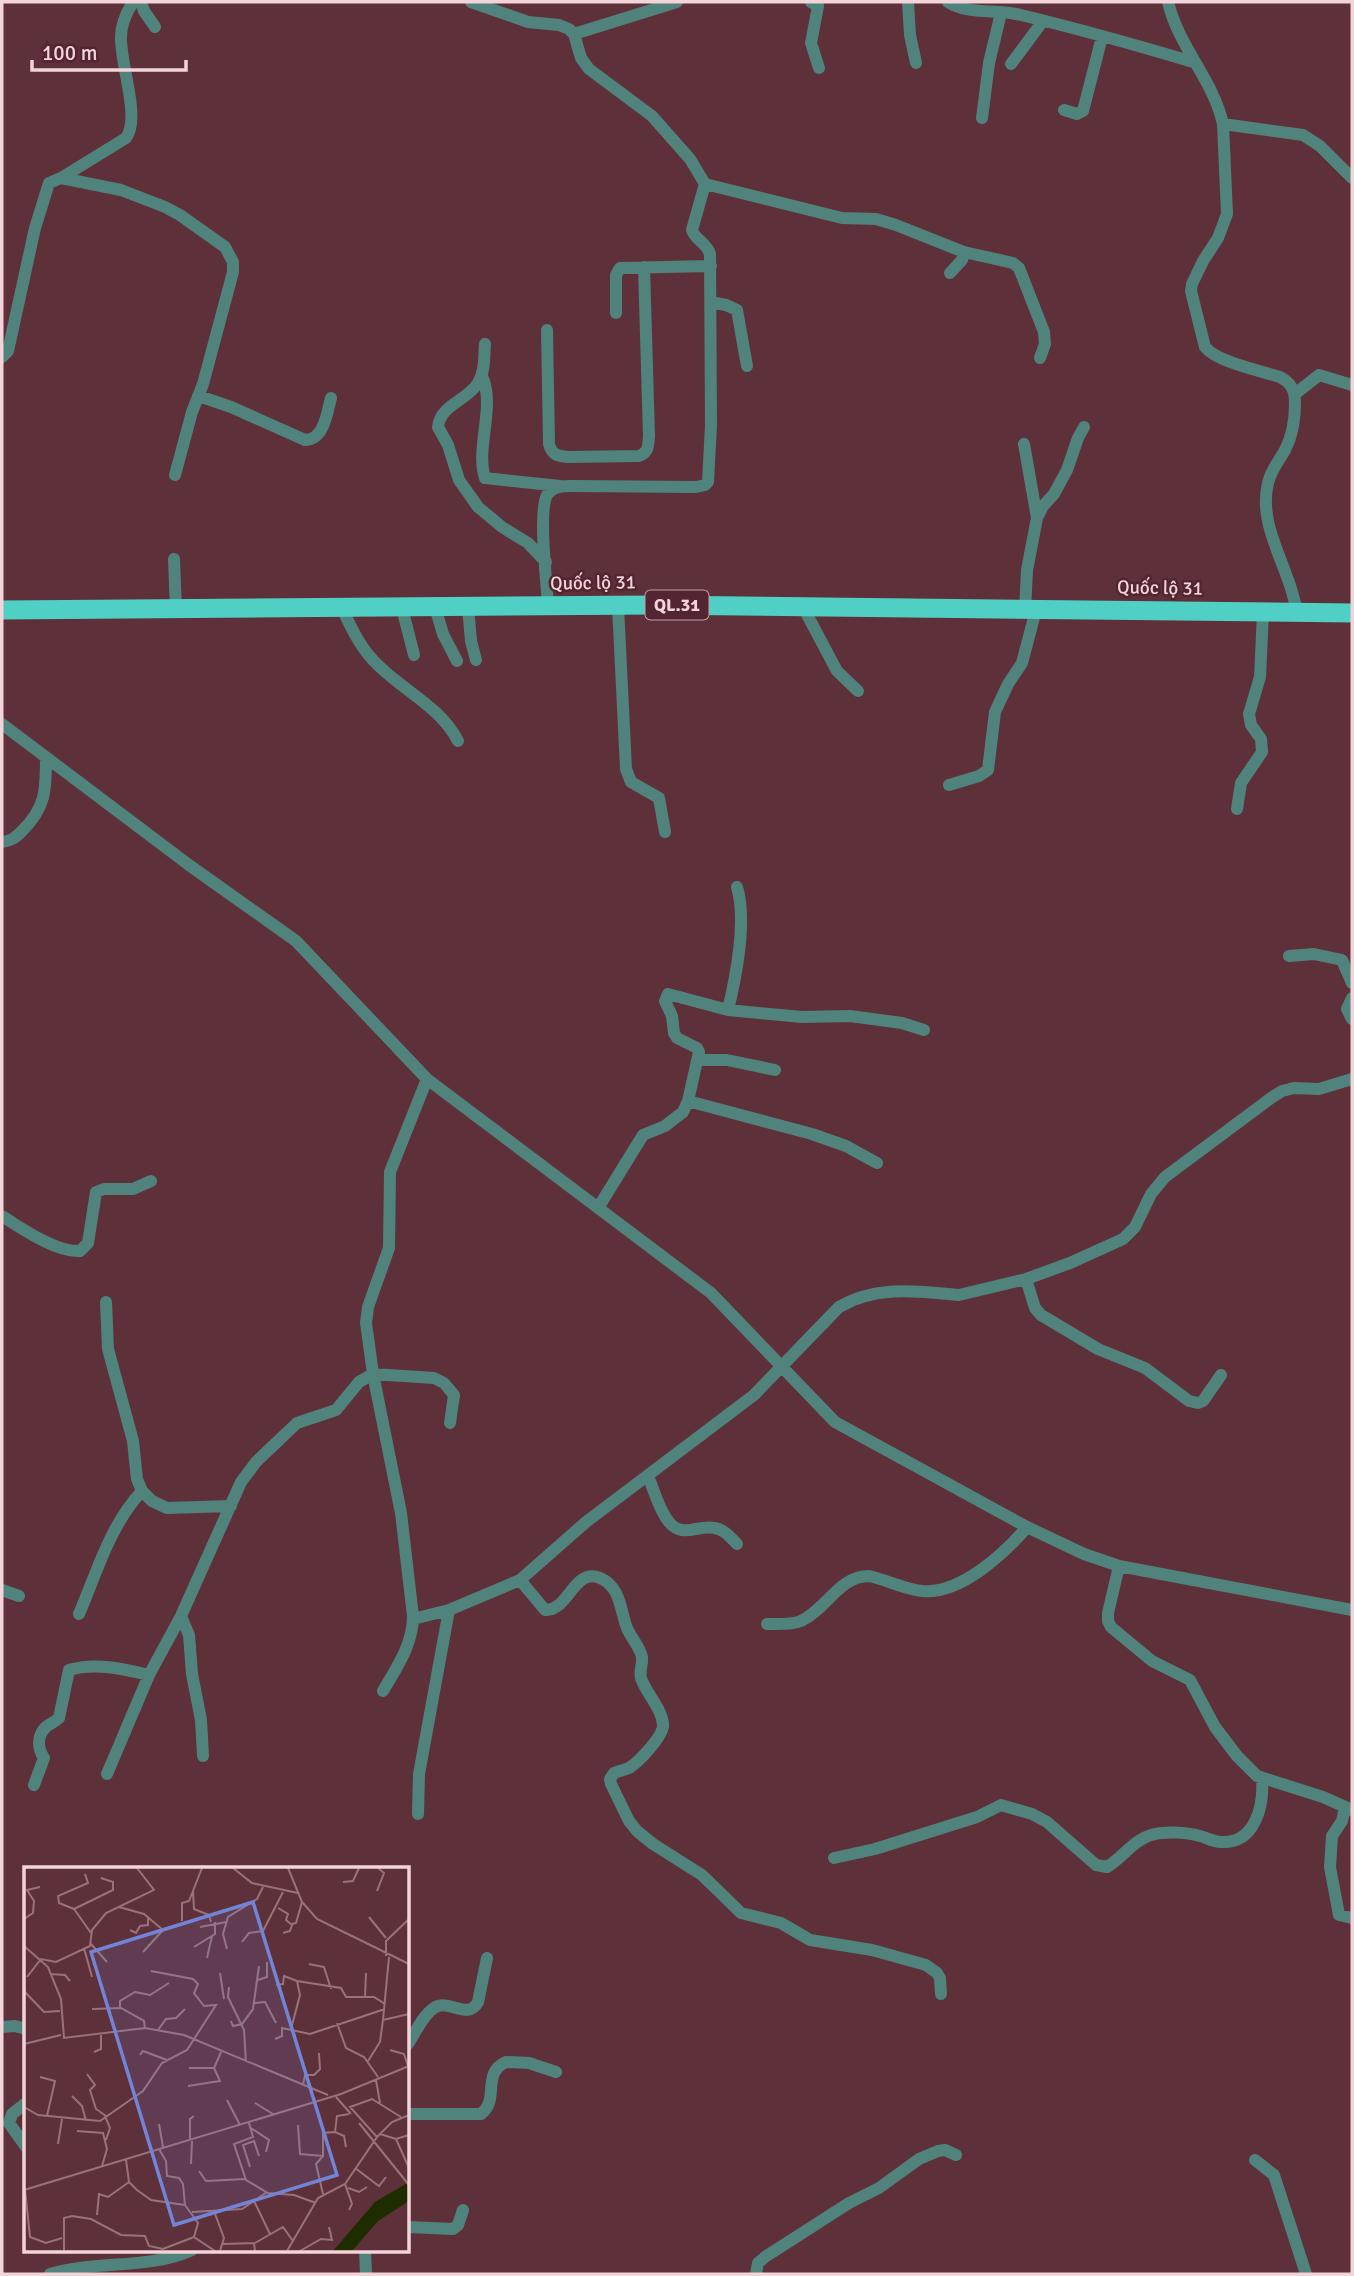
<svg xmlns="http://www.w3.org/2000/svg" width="1354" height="2276" viewBox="0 0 1354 2276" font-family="Signika,sans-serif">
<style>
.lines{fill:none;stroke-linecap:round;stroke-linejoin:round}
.minor{stroke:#51837d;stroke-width:12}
.trunk{stroke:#50d0c4;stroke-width:19}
.labels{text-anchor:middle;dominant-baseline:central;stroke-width:5;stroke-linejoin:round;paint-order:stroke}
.shield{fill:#522530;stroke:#c2a0a6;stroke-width:2}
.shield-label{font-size:18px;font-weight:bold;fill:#f2d4d9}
.street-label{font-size:19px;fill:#f2d4d9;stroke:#522530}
.inset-road{fill:none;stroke:#99727a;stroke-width:2}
.view{fill:#7284d8;fill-opacity:0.15;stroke:#7284d8;stroke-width:3.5}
.inset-edge{fill:none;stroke:#f2d4d9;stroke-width:3.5}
</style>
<rect width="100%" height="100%" fill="#5e303a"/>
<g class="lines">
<path class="minor" d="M141 2 144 11 155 27
M471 2 528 22 559 25 569 29 574 34 581 58 589 69 652 116 690 159 705 184 692 230C695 240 707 243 710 254L711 425 708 482 705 485 696 487 572 486C564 486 553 486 547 495 538 512 547 584 548 606
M811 2 818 6 811 43 819 68
M908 2 910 35 916 63
M948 2C971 16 996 8 1021 15 1079 29 1136 45 1193 62
M1168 2C1179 48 1213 79 1223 124L1227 214 1218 238 1203 261 1192 284 1191 291 1205 347C1217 362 1261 371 1280 377 1291 383 1295 390 1295 403 1295 419 1293 435 1285 450 1279 461 1271 470 1268 483 1260 516 1276 546 1287 577 1292 589 1294 601 1298 613
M574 34 677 2
M1011 64 1043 21
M1064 110 1077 114 1083 111 1102 37
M982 118 989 63 1001 13
M1223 124 1303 135 1320 146 1352 178
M61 178 126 138C141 118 120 64 121 37 121 24 126 13 133 2
M705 184 842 218 876 219 896 225 964 252 1013 263 1019 268 1044 332 1045 344 1040 358
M950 273 962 260 964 252
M711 302 726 305 737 310 747 366
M616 313V275L620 268 711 266
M547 330 549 444C552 455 557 456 568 457L639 456C649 452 648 446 649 436L644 267
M485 344C484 357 485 372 478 383 468 400 440 405 438 427L448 445 459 480 478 507 502 527 528 543 546 562
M2 357 8 351 35 228 49 183 61 178 121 190 165 207 180 215 225 247 233 262V272L203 384 192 412 175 475
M482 376C496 407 475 448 485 478L560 486
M1295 394 1319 375 1352 385
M199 396 231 407 305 440C324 440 327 413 331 398
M1024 444 1037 518
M174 559 176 610
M618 606 626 769 631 782 659 798 665 832
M435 607 443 634 457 661
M468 607 471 641 476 660
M803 607 837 671 858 691
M342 608C352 630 362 651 380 667 406 692 441 708 458 741
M402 608 414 655
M1025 610 1027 570 1037 518 1043 506 1054 494 1067 470 1078 438 1084 427
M2 724 189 865 296 941 427 1079 711 1293 835 1422 1027 1527 1084 1554 1119 1566 1352 1610
M949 785 979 776 988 770 995 712 1008 684 1022 663 1036 610
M1237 809 1241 783 1262 752 1261 739 1251 725 1249 714 1260 677 1263 613
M2 842C11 841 15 838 21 832 46 808 46 790 46 758
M1289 956 1314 954 1342 960 1352 983
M1352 998 1347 1009 1352 1019
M728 1010C736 977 747 920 737 887
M698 1060H727L775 1070
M688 1101 812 1134 846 1146 877 1163
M598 1208 643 1135 665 1126 683 1112 688 1101 699 1052 697 1048 677 1038 674 1033 672 1016 665 1001 668 994 728 1010 802 1017 850 1016 902 1023 924 1030
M2 1216C21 1228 57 1253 80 1251L88 1243 96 1192 104 1189H133L151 1181
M1026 1279 1035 1308 1041 1315 1098 1349 1145 1368 1189 1401 1198 1403 1203 1401 1221 1375
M106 1302 108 1349 133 1441 137 1479 142 1491 152 1501 167 1508 231 1506
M648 1476C654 1490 659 1510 669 1522 683 1539 698 1524 715 1528 725 1530 730 1537 737 1544
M1119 1566 1108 1613V1621L1111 1627 1152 1661 1190 1680 1215 1727 1237 1756 1257 1776 1323 1797 1352 1810
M2 1590 19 1596
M79 1614C97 1572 110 1525 142 1491
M181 1616 189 1635 192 1674 201 1720 203 1756
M413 1619 449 1610 520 1580
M767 1624C778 1624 791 1625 801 1621 827 1609 839 1576 869 1576 887 1580 904 1589 922 1591 960 1595 1005 1553 1027 1527
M383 1691C397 1667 413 1644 413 1616L401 1513 373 1374 366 1323 368 1307 389 1248 390 1172 427 1079
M107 1774 149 1675 181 1616 241 1482 256 1462 297 1423 336 1410 359 1382 373 1374 434 1378 444 1383 454 1395 450 1423
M34 1785 44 1758C38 1749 37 1738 44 1729 48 1724 54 1723 59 1718L69 1670C94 1662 124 1669 149 1675
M1345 1807 1342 1821 1332 1836 1330 1867 1339 1915 1352 1918
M418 1814 419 1774 449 1610
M834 1858 875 1849 977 1817 1001 1805 1032 1814 1047 1822 1096 1865 1107 1867C1122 1858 1134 1840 1151 1835 1165 1831 1186 1832 1200 1836 1207 1838 1213 1842 1221 1842 1255 1844 1264 1806 1262 1779
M941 1994 940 1978 937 1973 926 1965 872 1950 810 1940 781 1923 741 1913 702 1875 653 1844 637 1831 629 1821 611 1784 610 1779 614 1773C619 1771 624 1770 629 1768 639 1762 661 1738 663 1727 664 1710 646 1694 641 1678 639 1671 643 1664 642 1657 640 1647 631 1638 627 1628 620 1610 621 1587 600 1578 574 1567 568 1612 545 1610L520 1580 586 1522 754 1395 839 1307C876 1285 918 1291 959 1295L1026 1279 1070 1263 1123 1239 1135 1227 1151 1194 1165 1177 1271 1098 1282 1091 1294 1088 1319 1089 1352 1079
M2 2027 15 2026 26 2029
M408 2044C415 2033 423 2015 434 2008 449 1998 468 2021 478 2002L487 1958
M26 2103 12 2114 9 2123 26 2147
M408 2114H481C500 2100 481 2073 506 2062L529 2063 556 2072
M1255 2160 1274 2175 1306 2274
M408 2227 453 2229 458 2225 463 2210
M365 2250 366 2274
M50 2274C96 2260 148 2270 192 2250
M756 2274 758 2263 765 2257 849 2203 879 2188 919 2159 938 2151 945 2150 956 2155"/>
<path class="trunk" d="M2 610 654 605 1352 613"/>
</g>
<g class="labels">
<rect class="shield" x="645.5" y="590.5" width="63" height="29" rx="5"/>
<g class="shield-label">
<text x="677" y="605">QL.31</text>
</g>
<g class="street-label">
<text transform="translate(593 583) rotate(-1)">Quốc lộ 31</text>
<text transform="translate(1160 588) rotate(1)">Quốc lộ 31</text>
</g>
</g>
<g transform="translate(24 1867)">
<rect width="385" height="385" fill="#5e303a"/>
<path d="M385 315V334L354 354 328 384H309L351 335Z" fill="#1d2d00"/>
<path class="inset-road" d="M209 1 228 16 274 26M264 1 278 35 293 52 385 97M319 15 329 14 335 1M169 24 170 42 185 48 187 55M353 24 360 6 354 1M95 40 120 47 139 63 119 85M254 41 264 47 262 53 268 58 266 64 259 66M50 42 35 36 34 29 64 16 61 7M345 50 362 71M0 52 9 46 10 34 3 23 16 20M158 54V36L165 34 178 1M268 57 272 56 278 35M176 60 202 55M106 63 112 66 116 59 124 58V51M67 66 50 42 89 23V15L77 11M218 75 225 66 239 64 259 25M67 77 83 95M0 79 24 100 37 132 40 171 121 161 160 168 304 228M170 80 191 67V55M60 81 68 110M203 82 199 67 204 50 233 32 239 20M362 89V74L385 52M365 90 359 153 385 147M183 91 188 69M285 97 300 100 307 122M196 106 200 132M27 107 41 108 46 114M3 110 17 92 32 95 66 79 68 63 82 46 130 23 113 1M234 113 243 110V95M273 114 317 121 322 130H350L361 137M252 118 259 117 260 109 273 114 276 128 267 162M205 120 204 130 220 163 222 195M0 124 20 145 36 144M341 130 342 106M230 136 241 135 252 156M96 141V134L111 125 126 128 145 116M68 142 97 141 120 154 121 161M207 154 209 159 218 157 229 142 235 99M313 156 322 181 340 190 354 210M134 163 142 152 152 151 161 142M251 172 258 169V161L286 167 361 142M0 177 37 168M366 183 380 187 384 199M70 185 77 182V166M116 188 119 184 143 193M344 194 356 175 359 153M165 201H190M63 207 71 218 66 223 72 242 82 249M16 210 31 214 23 249M352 213 356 236M279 218 281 208H290L296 202 295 186M164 219 196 214 190 201 197 185M48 229 58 239 62 254M312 230 327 247M203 233 216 258M231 236 249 247M0 240 14 248 76 254 119 224 138 196 163 183 192 138 180 139 170 126 174 117 169 112 127 104M81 249 86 261 82 273M225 256 229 270 210 277 222 313 244 326 270 328 292 336M335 256 385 318M135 257 139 280M274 258 276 287 299 289V266L311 265 313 249 325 247M227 261 245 273 242 285M53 264 79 266 83 282 78 299M311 265 320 269 322 280M356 267 372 272 385 268M353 270 368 255 385 248M166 272V252L170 249M372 272 385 301M34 277 38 252M135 282 142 294 143 309 155 311 159 317 161 338 174 356 170 370 191 384M299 289 292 297 299 327M102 293 105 315 113 323 127 333 161 338M167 297 168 274M226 300 219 278 230 274 235 289M331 301 355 319 362 310M175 304 182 314 221 312M321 317 328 337 325 343M324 321 335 325 343 320M1 322 6 370 22 376 38 371M0 323 317 227 385 199M230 334 246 367M190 344 200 371 196 384M168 345 218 342 243 325M73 348 75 327 84 330 105 315M231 376 259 360 269 374M199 377 230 376 231 384M40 384V351L48 349 67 352 97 368 121 369 125 379 139 382 170 370M263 384 294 331 321 317 353 270 326 240 348 232 377 250M276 384 297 372 308 373 305 360"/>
<path class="view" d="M229 35 313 308 150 358 67 85Z"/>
<rect width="385" height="385" class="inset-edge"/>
</g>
<rect width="1354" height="2276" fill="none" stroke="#f2d4d9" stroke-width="7"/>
<path d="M32 60v10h154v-10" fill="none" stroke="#f2d4d9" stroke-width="3.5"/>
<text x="42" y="60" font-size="21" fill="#f2d4d9" stroke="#522530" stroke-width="5" paint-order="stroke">100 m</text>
</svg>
